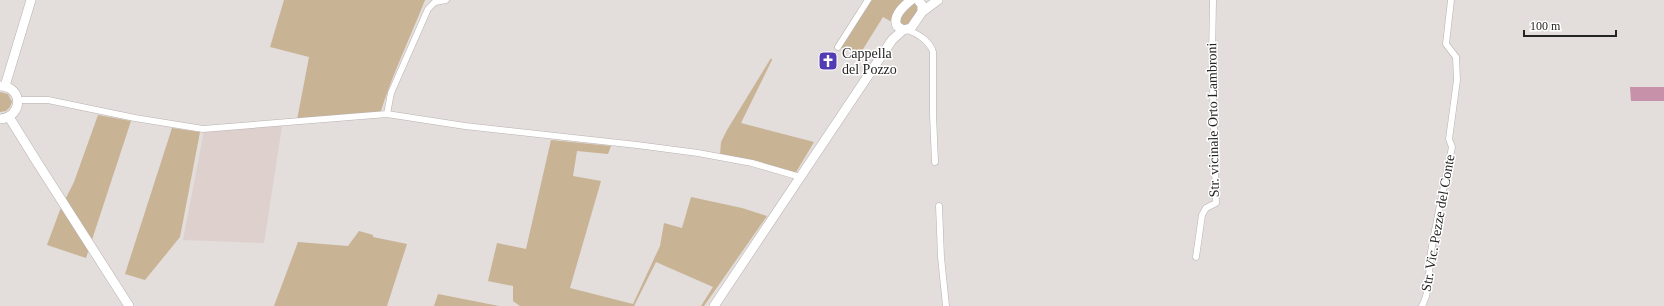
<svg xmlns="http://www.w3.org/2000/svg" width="1664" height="306" viewBox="0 0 1664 306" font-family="'Times New Roman',serif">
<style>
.built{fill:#ded0cd}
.green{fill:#c8b394}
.water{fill:#c791a9}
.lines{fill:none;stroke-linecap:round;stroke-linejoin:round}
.street-casing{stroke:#b8b2b1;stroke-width:7}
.secondary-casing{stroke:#b8b2b1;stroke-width:10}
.street{stroke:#fff;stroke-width:6}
.secondary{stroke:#fff;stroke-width:9}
.labels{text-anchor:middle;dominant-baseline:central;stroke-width:3;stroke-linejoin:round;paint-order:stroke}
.poi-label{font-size:14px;fill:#262423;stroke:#fff;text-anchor:start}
.street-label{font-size:14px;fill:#262423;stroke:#fff}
</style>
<rect width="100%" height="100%" fill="#e3dddb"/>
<path class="built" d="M282 126 264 243 183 240 204 131Z"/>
<path class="green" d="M284 0H425C410 38 392 75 380 114L297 120 309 57 270 47Z
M872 0H905L892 22 883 17 860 54 841 48Z
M914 2 920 6 908 27H904L898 21 899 17Z
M771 58 772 60 741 123 814 142 795 174 720 155 721 142 727 130Z
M0 92 8 94 12 102 10 107 6 111 0 112Z
M98 115 131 121 86 258 47 245 60 210 74 182Z
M172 128 200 132 180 237 145 280 125 274Z
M551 140 611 146 608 154 577 151 573 176 601 181 570 288 633 304 660 246 664 223 682 228 691 197 742 208 767 216 704 306H701L713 287 656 262 634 306H520L513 301V286L488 281 497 243 526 249Z
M359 231 373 235V237L407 244 387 306H274L298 242 348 246Z
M438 294 499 306H434Z"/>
<path class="water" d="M1630 87H1664V101H1631Z"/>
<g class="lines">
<g class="street-casing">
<path id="street" d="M907 30C917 33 930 41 933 52V115L935 162
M838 47 868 0
M18 100H48L135 118 203 129 387 114 465 126 637 145 698 153 752 163 800 177
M387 114 391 93 428 9 435 2 446 0
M939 206 941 257 946 306
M1196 257 1202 215 1206 208 1216 203 1212 58 1213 0
M1422 306C1431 290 1428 269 1431 252 1437 217 1445 182 1452 147L1449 139 1457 80 1456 57 1446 44 1451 0"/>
</g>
<g class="secondary-casing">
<path id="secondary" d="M911 0C904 6 892 16 897 26L903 30 911 28 922 12V5L918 0
M922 12 938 0
M0 86C23 86 24 117 0 119
M5 86 31 0
M9 117 37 162 129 306
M714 306 892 40 903 30"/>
</g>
<use href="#street" class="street"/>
<use href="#secondary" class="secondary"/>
</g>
<defs>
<g id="church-square" transform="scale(1)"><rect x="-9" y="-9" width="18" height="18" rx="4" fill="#523cb4" stroke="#fff"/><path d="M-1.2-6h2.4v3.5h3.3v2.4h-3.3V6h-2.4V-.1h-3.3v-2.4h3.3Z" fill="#fff"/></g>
</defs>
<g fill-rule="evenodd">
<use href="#church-square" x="828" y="61"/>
</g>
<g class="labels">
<g class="poi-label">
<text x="842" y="53">Cappella<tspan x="842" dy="16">del Pozzo</tspan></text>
</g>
<g class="street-label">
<text transform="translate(1213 120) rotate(-91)">Str. vicinale Orto Lambroni</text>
<text transform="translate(1438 223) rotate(-80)">Str. Vic. Pezze del Conte</text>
</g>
</g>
<path d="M1524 30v6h92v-6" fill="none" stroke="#262423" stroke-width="2"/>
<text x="1530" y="30" font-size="12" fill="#262423" stroke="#ffffff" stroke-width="3" paint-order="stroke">100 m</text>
</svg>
